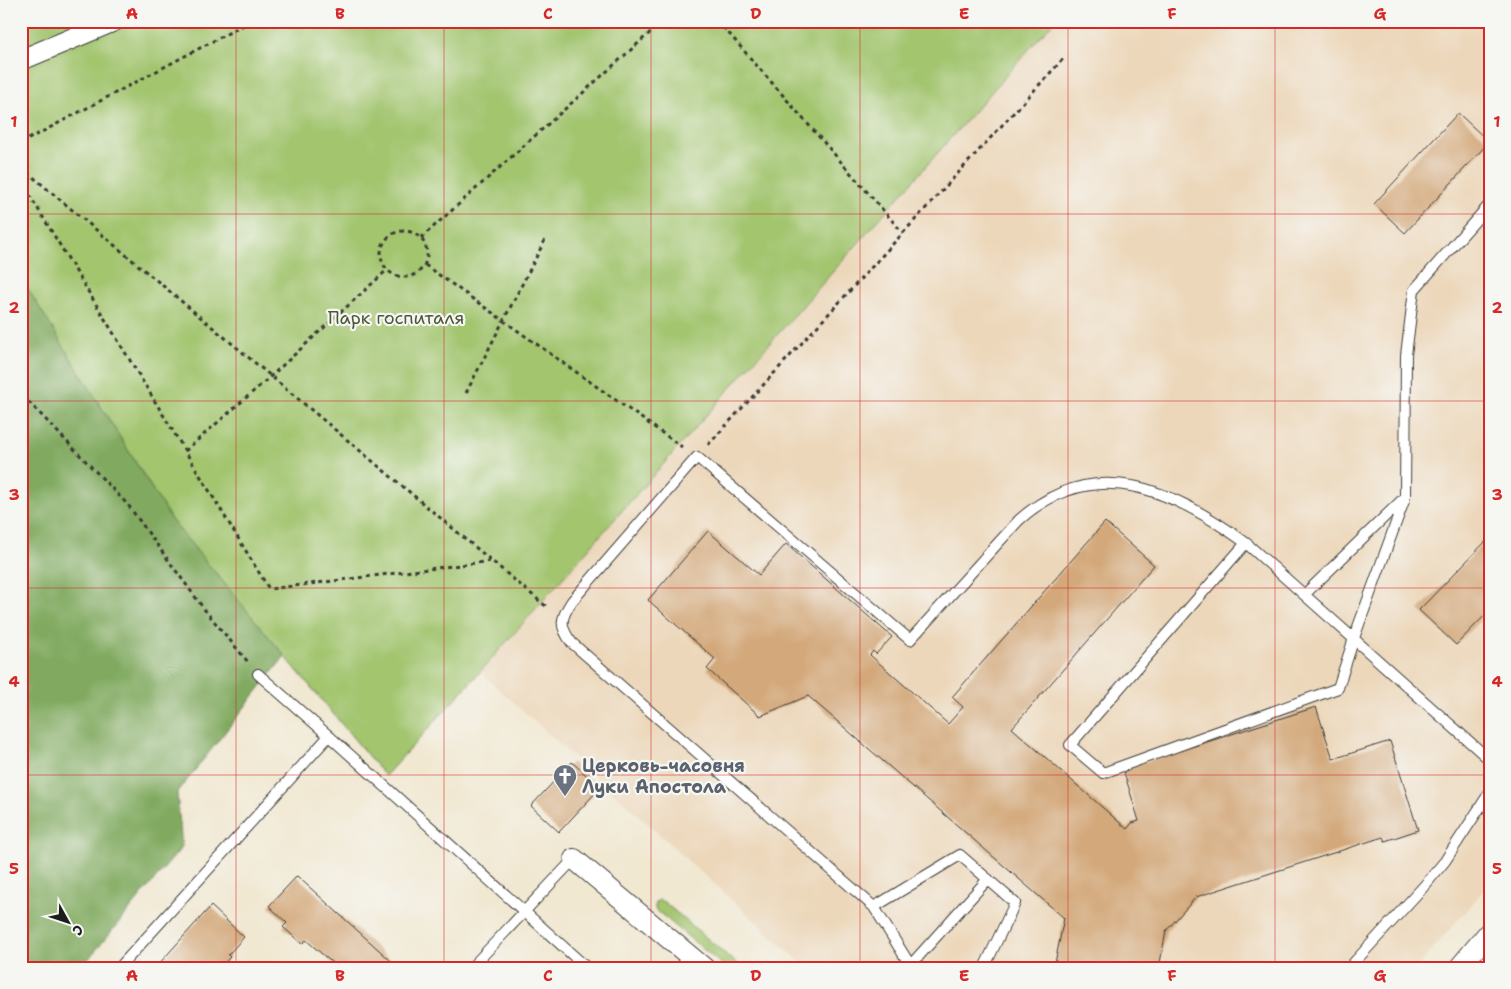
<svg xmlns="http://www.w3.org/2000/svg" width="1511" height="989" viewBox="0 0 1511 989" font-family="'Shantell Sans',sans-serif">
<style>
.built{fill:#ecd7ba}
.green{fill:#a2c56e;stroke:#5f7045}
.forest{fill:#81aa61;stroke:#4e633e}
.building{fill:#d3a87a}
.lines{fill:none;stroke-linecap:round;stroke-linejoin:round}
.lane-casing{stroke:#3c3b37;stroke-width:12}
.street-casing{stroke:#3c3b37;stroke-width:22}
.path{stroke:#3c3b37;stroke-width:3;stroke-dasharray:4 4;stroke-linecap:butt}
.lane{stroke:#fff;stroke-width:10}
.street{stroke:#fff;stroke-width:20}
.grid{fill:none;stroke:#d62828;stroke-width:1;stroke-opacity:0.55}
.labels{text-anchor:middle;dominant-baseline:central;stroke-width:4.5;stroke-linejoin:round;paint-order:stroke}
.park-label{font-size:18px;fill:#4b5739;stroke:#f6f6f2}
.worship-label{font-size:18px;font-weight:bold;fill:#5b616d;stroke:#f6f6f2;text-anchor:start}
.neatline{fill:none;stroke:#d62828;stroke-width:2}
.grid-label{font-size:16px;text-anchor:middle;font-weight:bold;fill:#d62828}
</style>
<rect width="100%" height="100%" fill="#f6f6f2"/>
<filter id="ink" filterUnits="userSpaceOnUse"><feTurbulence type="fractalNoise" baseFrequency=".02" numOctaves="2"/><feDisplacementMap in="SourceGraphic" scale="10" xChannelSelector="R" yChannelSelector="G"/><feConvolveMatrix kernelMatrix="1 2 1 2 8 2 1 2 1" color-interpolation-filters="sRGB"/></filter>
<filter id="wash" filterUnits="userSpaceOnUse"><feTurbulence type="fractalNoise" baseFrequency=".0096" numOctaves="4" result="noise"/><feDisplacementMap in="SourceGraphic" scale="20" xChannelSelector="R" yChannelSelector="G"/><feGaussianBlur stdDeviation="1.12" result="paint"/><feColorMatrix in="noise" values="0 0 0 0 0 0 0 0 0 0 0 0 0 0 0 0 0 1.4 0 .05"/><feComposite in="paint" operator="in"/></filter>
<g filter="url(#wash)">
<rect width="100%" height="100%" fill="#f1e8d2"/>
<path class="built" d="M1054 21H1490V883L1416 968H807L480 672Z"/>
<path class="green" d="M21 21H1054L480 672 385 776 172 521 21 278Z
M659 900 664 902 742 968H726L655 909V903Z"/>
<path class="forest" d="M21 278 172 521 285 656 177 793 182 847 81 968H21Z"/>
<g id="blocks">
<path class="building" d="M1458 113 1489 142 1405 233 1374 204Z
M1105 522 1154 565 1012 728 1127 829 1132 823 1139 821 1123 769 1316 707 1333 759 1390 741 1418 830 1385 841 1383 837 1196 897 1166 931 1159 968H1054L1064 918 808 696 760 716 707 669 715 659 648 600 708 531 759 575 786 544 892 637 876 654 873 651 870 655 948 724 963 707 952 697Z
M1490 537V610L1456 645 1419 610Z
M572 762 600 788 559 832 531 806Z
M297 876 399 968H338L306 940 302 944 283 927 287 923 269 906Z
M211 906 244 937 228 955 230 957 220 968H159L157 966Z"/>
</g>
</g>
<g filter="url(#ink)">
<use href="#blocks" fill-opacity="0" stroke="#3c3b37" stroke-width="1"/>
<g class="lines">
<g class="lane-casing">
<path id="lane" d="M1246 543 1070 745 1103 773 1338 688 1354 638 1405 498 1406 355 1414 290 1490 204
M1305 594 1402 500
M258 674 329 736
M874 907 960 855 1015 903 984 968
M119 968 329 736 587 968
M471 968 574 859
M908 968 988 879
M912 968 874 907 572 643C559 626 560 619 572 601L697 457 910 640 1019 520C1095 452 1175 491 1246 543L1490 760
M1349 968 1425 885 1445 861 1490 792"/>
</g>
<g class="street-casing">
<path id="street" d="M21 60 114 21
M574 859 704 968
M1459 968 1490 931"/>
</g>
<path class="path" d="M718 21 903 233
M21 143 251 21
M21 167 548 608
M21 181 269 589 492 561
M381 254a23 23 0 1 1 46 0a23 23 0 1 1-46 0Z
M421 238 663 21
M425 265 682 447
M21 388 24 397 128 505 204 609 248 662
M466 393 545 240
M708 445 1063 59
M185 451 271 376 387 270"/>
<use href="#lane" class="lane"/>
<use href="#street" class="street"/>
</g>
</g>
<path class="grid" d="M236 21V968M444 21V968M651 21V968M860 21V968M1068 21V968M1275 21V968M21 214H1490M21 401H1490M21 588H1490M21 775H1490"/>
<defs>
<g id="church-pin" transform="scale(1.25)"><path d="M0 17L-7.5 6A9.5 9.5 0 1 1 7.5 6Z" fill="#6b7280" stroke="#f6f6f2"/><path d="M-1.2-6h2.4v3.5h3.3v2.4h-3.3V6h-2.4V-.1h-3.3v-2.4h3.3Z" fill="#fff"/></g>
</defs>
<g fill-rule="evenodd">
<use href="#church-pin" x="565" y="776"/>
</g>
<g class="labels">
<g class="park-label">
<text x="396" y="318">Парк госпиталя</text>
</g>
<g class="worship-label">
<text x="582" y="766">Церковь-часовня<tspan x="582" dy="21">Луки Апостола</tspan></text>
</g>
</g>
<rect width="1511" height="989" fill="none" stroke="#f6f6f2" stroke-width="55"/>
<g transform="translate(68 922) rotate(130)" stroke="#f6f6f2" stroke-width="4" paint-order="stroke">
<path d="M0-4L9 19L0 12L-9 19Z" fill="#1c1c1c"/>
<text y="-8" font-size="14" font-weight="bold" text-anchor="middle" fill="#1c1c1c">С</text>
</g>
<rect x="28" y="28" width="1456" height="934" class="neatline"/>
<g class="grid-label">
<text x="132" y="19">A</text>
<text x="340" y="19">B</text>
<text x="548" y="19">C</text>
<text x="756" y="19">D</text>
<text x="964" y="19">E</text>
<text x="1172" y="19">F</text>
<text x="1380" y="19">G</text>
<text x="14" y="127">1</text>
<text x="1497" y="127">1</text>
<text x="14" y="313">2</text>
<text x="1497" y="313">2</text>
<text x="14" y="500">3</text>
<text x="1497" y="500">3</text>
<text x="14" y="687">4</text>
<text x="1497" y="687">4</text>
<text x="14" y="874">5</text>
<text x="1497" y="874">5</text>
<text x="132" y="981">A</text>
<text x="340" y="981">B</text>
<text x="548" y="981">C</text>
<text x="756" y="981">D</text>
<text x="964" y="981">E</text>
<text x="1172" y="981">F</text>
<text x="1380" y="981">G</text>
</g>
</svg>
